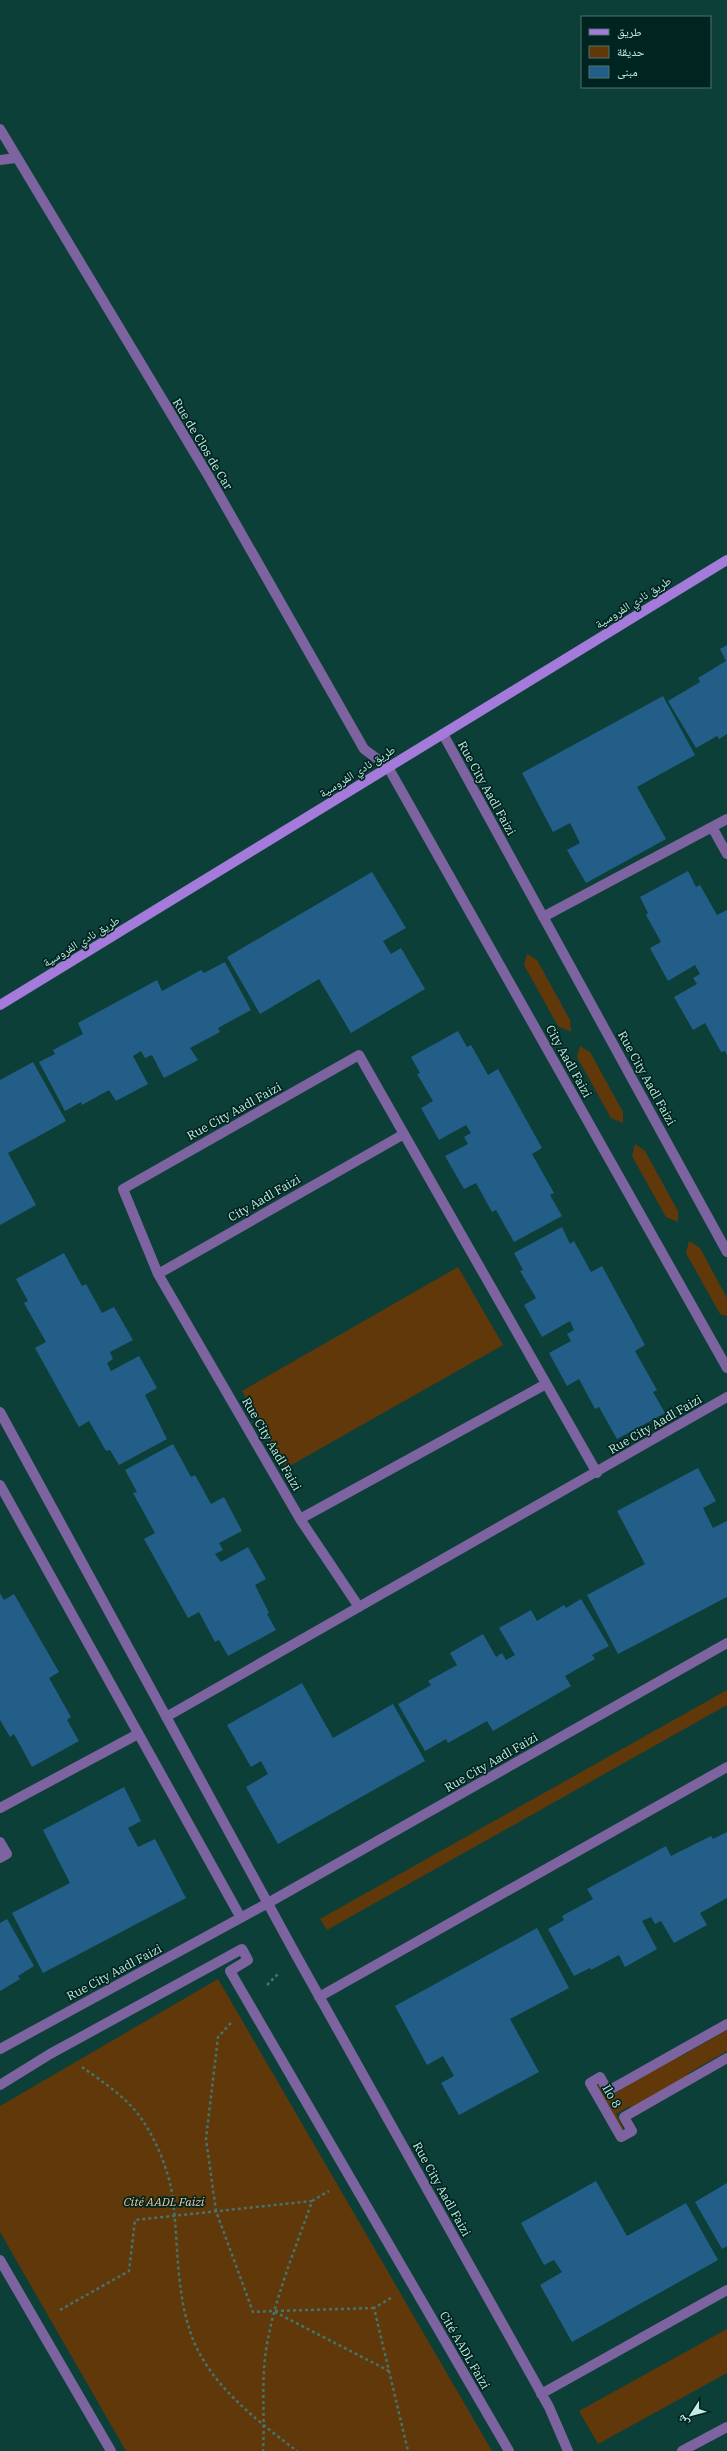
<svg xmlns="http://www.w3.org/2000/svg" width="727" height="2451" viewBox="0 0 727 2451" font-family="'IBM Plex Serif','Noto Naskh Arabic',serif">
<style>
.green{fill:#613809}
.building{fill:#225e87}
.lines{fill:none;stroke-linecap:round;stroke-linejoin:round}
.path{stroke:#44746d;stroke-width:2.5;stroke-dasharray:3 3;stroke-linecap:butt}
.street{stroke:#7d64a0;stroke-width:10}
.secondary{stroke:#a47bdb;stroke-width:10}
.labels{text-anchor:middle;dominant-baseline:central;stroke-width:3.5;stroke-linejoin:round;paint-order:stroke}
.street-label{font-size:12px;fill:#c3ece4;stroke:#00241f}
.park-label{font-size:12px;font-style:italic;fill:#f4c8a1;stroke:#00241f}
</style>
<rect width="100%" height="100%" fill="#0d3f39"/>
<path class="green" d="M527 954 537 960 570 1020 571 1032 558 1026 524 965Z
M580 1046 590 1052 623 1112V1123L611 1118 577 1057Z
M635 1144 645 1151 678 1211V1222L666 1217 632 1156Z
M689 1241 700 1248 727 1298V1316L720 1314 686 1253Z
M458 1267 503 1345 286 1468 242 1391Z
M727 1690V1705L327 1930 320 1919Z
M218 1979 492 2451H126L0 2232V2106Z
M727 2030V2051L687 2074 690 2078 633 2110 630 2106 616 2114 624 2129 620 2131 595 2087 599 2085 607 2098 621 2090 619 2086 676 2054 678 2058Z
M727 2329V2373L598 2444 579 2411Z"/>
<path class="building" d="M727 645V734L719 739 717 736 696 748 668 701 700 682 698 678 726 661 720 649Z
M663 696 695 755 637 787 666 839 586 883 567 850 580 843 570 823 553 832 522 773Z
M688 871 696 887 700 885 717 915 727 910V1055L725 1051 721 1052 705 1023 693 1030 674 997 697 984 693 978 700 974 695 965 668 981 650 948 661 942 646 915 648 913 640 897Z
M372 872 406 928 383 941 391 954 401 948 425 989 351 1033 319 979 260 1014 227 957Z
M225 962 251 1010 218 1028 220 1032 190 1048 198 1060 164 1078 152 1055 145 1058 141 1051 133 1056 148 1084 116 1101 109 1090 82 1105 81 1102 65 1111 39 1062 55 1054 53 1050 83 1034 78 1023 157 980 162 991 201 970 204 973Z
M458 1031 467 1047 471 1045 488 1075 498 1069 542 1148 532 1154 554 1193 550 1195 562 1216 514 1242 496 1210 492 1212 476 1183 464 1189 445 1156 468 1144 464 1137 471 1133 466 1125 439 1140 421 1108 433 1101 417 1074 420 1073 411 1057Z
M33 1062 66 1121 8 1153 36 1205 0 1225V1080Z
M562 1227 570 1244 574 1241 591 1272 602 1266 645 1345 635 1351 657 1390 653 1392 665 1413 617 1439 599 1407 595 1409 579 1379 567 1386 549 1353 571 1341 567 1334 574 1330 570 1321 542 1337 524 1305 536 1298 520 1271 523 1270 514 1253Z
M64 1253 82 1286 86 1284 102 1313 114 1307 133 1340 110 1352 113 1359 107 1363 111 1371 139 1356 157 1388 145 1395 167 1439 119 1465 110 1450 106 1451 89 1421 79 1427 35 1348 46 1342 24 1303 28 1301 16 1279Z
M173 1444 191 1477 195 1475 211 1504 224 1497 242 1531 219 1543 223 1550 215 1554 221 1562 248 1547 266 1579 255 1585 269 1613 267 1614 276 1630 228 1656 219 1640 215 1642 199 1612 188 1618 144 1539 155 1533 133 1493 137 1492 125 1470Z
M698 1468 716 1501 703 1508 713 1528 727 1521V1597L618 1654 587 1595 645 1564 617 1511Z
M0 1593 4 1600 14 1594 59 1672 49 1678 71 1717 67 1720 79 1741 32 1767 14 1734 10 1737 0 1720Z
M581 1599 609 1646 592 1655 595 1659 565 1676 571 1686 493 1731 487 1721 448 1743 446 1739 425 1751 398 1704 431 1685 428 1681 457 1665 450 1653 483 1634 496 1657 502 1653 506 1660 515 1655 499 1628 531 1610 537 1621 564 1605 566 1608Z
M302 1683 333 1738 393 1704 425 1761 278 1844 246 1787 268 1774 261 1761 251 1767 227 1725Z
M124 1787 141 1821 128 1828 138 1847 155 1839 186 1898 43 1973 12 1913 70 1883 43 1830Z
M727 1832V1898L700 1913 707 1925 674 1943 661 1921 655 1924 651 1917 642 1921 657 1949 625 1967 619 1955 591 1970 590 1968 574 1976 548 1929 564 1920 562 1916 593 1899 587 1889 666 1846 671 1856 711 1836 713 1839Z
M7 1919 34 1966 18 1976 20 1979 0 1991V1923Z
M537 1928 569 1988 510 2019 539 2072 459 2115 441 2083 454 2076 443 2056 427 2065 395 2006Z
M596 2181 627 2236 686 2203 718 2260 572 2342 540 2285 562 2272 554 2260 544 2265 521 2223Z
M727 2183V2246L722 2249 695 2202Z"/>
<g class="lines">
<path class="path" d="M267 1985 278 1974
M231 2023 218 2037 206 2139 216 2211 253 2312 273 2311 389 2371
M82 2067C103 2082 129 2099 143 2121 159 2145 172 2179 174 2209 178 2250 177 2292 190 2331 206 2382 256 2420 297 2451
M312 2201 329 2191
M391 2298 374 2308 408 2451
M60 2310 129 2271 135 2220 312 2201C295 2250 274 2299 266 2350 261 2383 265 2417 263 2451
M275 2311 374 2308"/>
<path class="street" d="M0 129 209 477 364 749 388 767 727 1368
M0 160 16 158
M443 734 727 1252
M712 827 727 854
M543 917 727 819
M158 1274 404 1134
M0 1412 296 1955 549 2407 568 2451
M0 1485 241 1918
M300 1519 546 1384
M359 1607 300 1519 158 1274 123 1189 359 1055 597 1473
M166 1717 727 1397
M0 1808 138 1734
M0 1842 7 1854 0 1858
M319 1997 727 1767
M727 2024 608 2091 600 2077 590 2083 621 2137 632 2131 624 2117 727 2058
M0 2049 268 1903 727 1643
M0 2085 50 2054 242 1949 248 1960 230 1971 509 2451
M0 2260 111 2451
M541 2394 727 2290
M682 2451 727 2427"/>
<path class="secondary" d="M0 1005 727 560"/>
</g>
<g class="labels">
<g class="street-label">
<text transform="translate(203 444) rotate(59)">Rue de Clos de Car</text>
<text transform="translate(633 602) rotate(-32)">طريق نادي الفروسية</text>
<text transform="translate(357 771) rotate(-32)">طريق نادي الفروسية</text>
<text transform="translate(487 788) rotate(61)">Rue City Aadl Faizi</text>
<text transform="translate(81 941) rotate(-31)">طريق نادي الفروسية</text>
<text transform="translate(569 1061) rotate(61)">City Aadl Faizi</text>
<text transform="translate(647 1078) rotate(61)">Rue City Aadl Faizi</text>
<text transform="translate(234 1111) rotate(-29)">Rue City Aadl Faizi</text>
<text transform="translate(264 1198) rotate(-30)">City Aadl Faizi</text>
<text transform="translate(655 1424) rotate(-30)">Rue City Aadl Faizi</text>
<text transform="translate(272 1444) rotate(60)">Rue City Aadl Faizi</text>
<text transform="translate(491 1762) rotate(-30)">Rue City Aadl Faizi</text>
<text transform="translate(114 1972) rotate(-28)">Rue City Aadl Faizi</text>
<text transform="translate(612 2096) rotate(60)">Ilo 8</text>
<text transform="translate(442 2189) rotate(61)">Rue City Aadl Faizi</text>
<text transform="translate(465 2350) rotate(60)">Cité AADL Faizi</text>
</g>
<g class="park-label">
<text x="164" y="2201">Cité AADL Faizi</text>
</g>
</g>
<rect x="581" y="16" width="130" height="72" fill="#00241f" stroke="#4e746e"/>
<rect x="589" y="29" width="20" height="6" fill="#a47bdb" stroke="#4e746e"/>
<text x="617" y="36" font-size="12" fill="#c3ece4">طريق</text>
<rect x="589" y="46" width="20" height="12" fill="#613809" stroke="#4e746e"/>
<text x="617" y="56" font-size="12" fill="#c3ece4">حديقة</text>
<rect x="589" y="66" width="20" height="12" fill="#225e87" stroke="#4e746e"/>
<text x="617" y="76" font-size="12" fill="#c3ece4">مبنى</text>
<g transform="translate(691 2415) rotate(234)" stroke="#00241f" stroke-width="3" paint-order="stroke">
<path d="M0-3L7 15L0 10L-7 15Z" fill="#c3ece4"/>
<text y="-6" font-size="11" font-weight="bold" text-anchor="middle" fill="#c3ece4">ش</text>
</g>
</svg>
